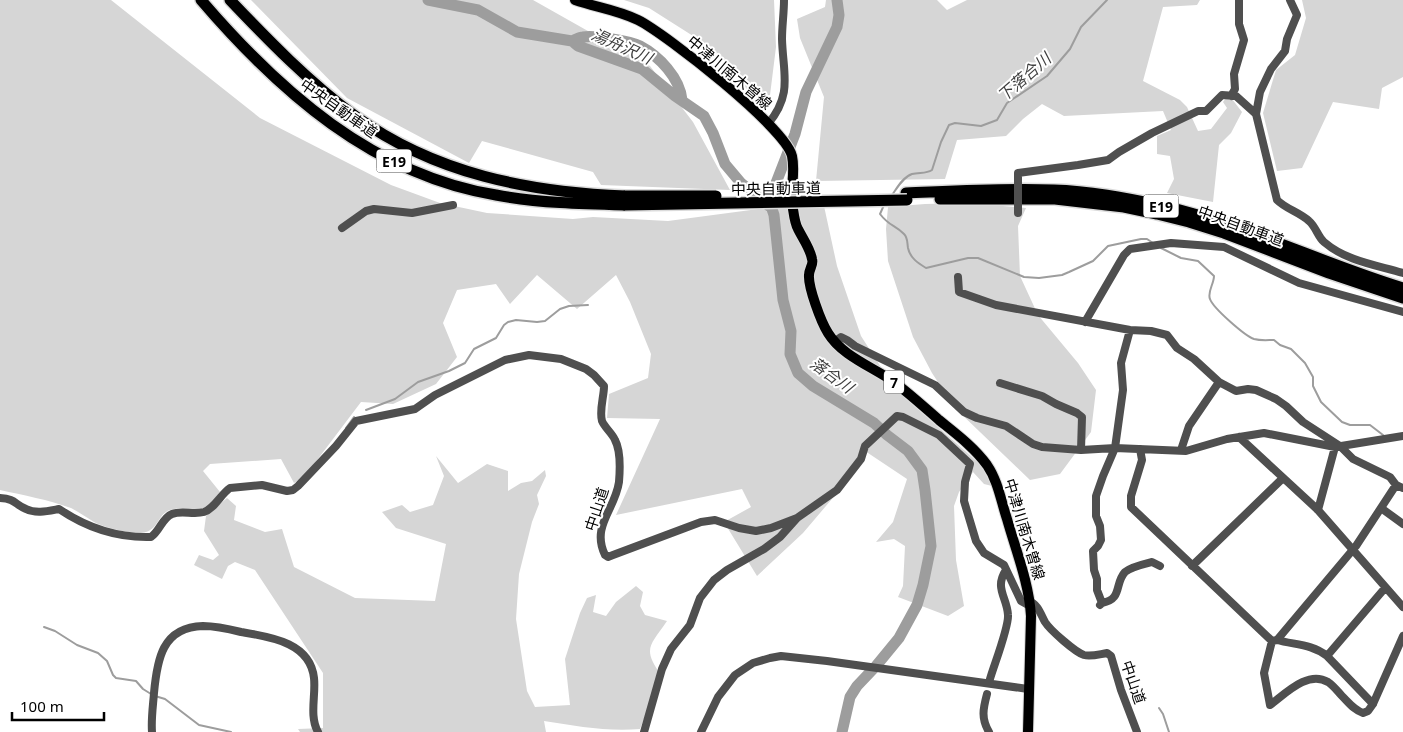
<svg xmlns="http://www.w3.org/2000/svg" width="1403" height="732" viewBox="0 0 1403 732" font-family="'Noto Sans','Noto Sans JP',sans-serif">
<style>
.green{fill:#d6d6d6}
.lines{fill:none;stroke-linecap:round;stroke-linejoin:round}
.stream{stroke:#9d9d9d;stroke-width:2}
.river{stroke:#9d9d9d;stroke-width:11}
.major-casing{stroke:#dbdbdb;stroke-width:12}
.highway-casing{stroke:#dbdbdb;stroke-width:14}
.minor{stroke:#4f4f4f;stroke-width:8}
.major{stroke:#000;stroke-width:10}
.highway{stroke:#000;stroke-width:11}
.highway-bridge-casing{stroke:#dbdbdb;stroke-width:14;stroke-linecap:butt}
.minor-bridge{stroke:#4f4f4f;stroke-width:8}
.highway-bridge{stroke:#000;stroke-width:11}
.labels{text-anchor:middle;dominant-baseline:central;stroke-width:4;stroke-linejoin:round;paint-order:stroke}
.shield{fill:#fff;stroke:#4c4c4c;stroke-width:1}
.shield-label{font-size:14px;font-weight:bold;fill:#000}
.street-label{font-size:15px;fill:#000;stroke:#fff}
.water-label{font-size:16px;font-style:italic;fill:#3e3e3e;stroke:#fff}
</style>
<rect width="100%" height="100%" fill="#fff"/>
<path class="green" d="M0 0H111L260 118 391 185 440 203 487 213 573 219 593 217 668 221 803 203 824 206 837 266 861 336 895 389 981 465 992 486 984 484 973 472 959 492 954 506 956 560 964 606 948 616 898 597 903 586 905 546 894 539 876 542 893 522 907 479 865 451 837 493 803 533 757 576 724 522 751 507 742 489 616 515 660 419 607 418 609 394 648 378 651 354 630 302 616 275 577 309 537 275 510 304 496 284 457 290 443 323 457 357 436 384 393 404 361 402 305 476 294 483 281 459 210 464 203 471 220 492C216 497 210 505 204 509 196 513 181 506 170 510 158 514 159 528 146 532 134 535 105 528 94 522 86 517 79 512 71 508 49 500 23 495 0 490Z
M251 0H533L650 66 693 122 730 190 601 185 593 172 482 141 469 163 347 98Z
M624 0H774L776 47 770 95 756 100 712 48 649 8Z
M826 0H937L947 10 967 0H1200L1197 5 1163 7 1143 81 1180 100 1187 107 1198 131 1211 129 1227 108 1223 102 1226 98 1232 99 1242 112 1231 133 1219 145 1213 202 1167 193 1174 179 1170 156 1157 154V136L1171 130 1163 111 1064 116 1042 104 1023 119 1006 136 957 140 945 179 816 181 824 97 800 38 797 19 825 7Z
M1302 0H1403V77L1382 88 1379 109 1333 102 1302 168 1277 171 1263 113 1276 70 1295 55 1306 18Z
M967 203 1026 208 1018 226 1020 276 1038 315 1078 363 1096 390 1091 432 1060 474 1030 480 955 408 932 373 913 337 888 261 886 229 888 207 925 204Z
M436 456 458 483 487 464 508 471V491L521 483 532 481 545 470 546 476 537 495 539 504 532 522 519 574 516 619 527 691 535 707 570 705 565 659 580 613 587 598 596 595 593 612 606 616 616 602 636 586 643 592 640 606 645 615 667 621C650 646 642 648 661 675L640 729C608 732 576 726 544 721L546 732H300L298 729 323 728V673L255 570 235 562 228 566 222 579 194 565 199 555 213 560 219 555 204 531 206 516 227 498 236 506 234 520 265 532 282 529 294 567 355 598 435 601 446 544 396 528 382 512 402 505 410 512 433 505 444 476Z"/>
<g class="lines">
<path class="stream" d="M892 195C897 188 903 177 912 174 919 172 926 174 932 170L941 142 949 125 955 123 981 126 997 120 1007 103 1047 76 1070 49 1081 27 1107 0
M884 205 880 214C889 226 895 225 904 234 908 238 907 242 908 248 910 258 918 263 926 268L968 258H978L1024 277 1039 278 1062 275 1069 272 1093 261 1108 246 1141 239H1147L1153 243
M1161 248 1181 258 1198 261 1214 276C1214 284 1207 292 1210 299 1213 308 1245 336 1254 339 1261 341 1268 340 1274 340L1280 345 1291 349 1305 363 1313 377V386L1321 402 1342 422 1350 425H1370L1383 435
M366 410 395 399 418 382 449 371 465 363 474 349 496 338 504 325 508 322 516 320 537 322 545 321 560 309 569 306 588 305
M346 428 354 417
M44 627 55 631 77 645 98 653 107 661 113 675 116 678 136 681 143 689 151 694
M155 696 165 699 199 725 231 732
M1159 708 1163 714 1169 732"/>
<path class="river" d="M428 0 478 10 517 32 572 41 578 46 642 69 675 96 704 116 713 133 725 164 741 183 769 206
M837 0 839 15 837 27 806 92 795 134 776 183 772 209 774 215 783 300 791 331 790 354 798 373 813 386 874 423 887 435 908 451 922 470 925 490 931 546 923 585 917 605 899 638 876 666 857 686 850 697 842 732
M572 41C575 40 579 37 583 37 595 35 630 41 640 46 659 56 680 78 682 100"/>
<g class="major-casing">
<path id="major" d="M575 0C595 7 618 10 638 20 666 34 786 128 792 156 796 174 789 191 793 209 794 216 795 224 798 229 803 239 810 248 812 259 814 264 809 269 809 275 808 287 821 322 828 333 842 356 873 367 894 382 910 394 924 407 939 420 955 433 974 447 987 465 998 481 1001 501 1007 519 1016 551 1029 583 1031 616L1028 732"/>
</g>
<g class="highway-casing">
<path id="highway" d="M201 0C279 91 373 175 496 195 538 203 582 204 625 205
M230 0C269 41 309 82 355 116 435 174 529 192 625 196
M906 193C955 191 1005 188 1054 190 1089 191 1125 198 1159 205 1243 224 1321 263 1403 288
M940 199H1055L1124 207 1157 214 1189 222 1224 233 1329 273 1403 298"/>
</g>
<path class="minor" d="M1231 96 1235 89 1234 74 1244 40 1239 24V0
M1256 114 1260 92 1271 69 1285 51 1287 39 1297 15 1290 0
M768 124C793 94 783 74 782 39 782 26 784 13 784 0
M1018 178V173L1078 165 1108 160 1119 152 1152 133 1198 111H1206L1222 95 1236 96 1256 114 1277 200C1286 209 1299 212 1309 221 1316 227 1318 237 1324 242 1346 261 1376 265 1403 273
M342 228 366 211 374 209 412 213 453 205
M958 277 959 292 996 305 1130 330 1151 331 1167 335 1177 348 1194 359 1219 382 1236 391 1248 389 1256 390 1276 399 1286 406 1303 422 1340 446 1353 459 1390 477 1396 485 1403 488
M1085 322 1124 255 1130 249 1171 243 1224 247 1299 283 1403 312
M834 342 841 337 847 340 855 346 935 385 964 412 977 418 1006 426 1033 444 1042 447 1081 450 1115 448 1186 451 1227 439 1264 433 1335 447 1403 436
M1000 383 1042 396 1056 404 1077 413 1082 417 1081 450
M1239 437 1318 510 1403 607
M1140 449 1142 460 1131 496V507L1272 641
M1181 450 1189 426 1219 382
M0 498C16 499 14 504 26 509 36 514 48 511 59 509 87 528 116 538 151 537 160 531 162 518 172 514 182 510 193 515 204 512 214 509 221 494 230 488L262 485 287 491 293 490 298 486 336 446 356 421 415 409 435 395 505 360 529 355 561 359 586 369 594 375 604 386C604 397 599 410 602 421 605 428 612 433 615 440 621 451 620 470 619 482 615 510 591 526 605 555L608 557 613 555 701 522 715 520 739 528 756 531 771 528 797 518 837 490 861 459 865 446 897 416 903 417 939 435 970 464 965 482 964 501 976 541 984 553 1004 565 1021 601 1030 606
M1381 508 1403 524
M1318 510 1335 447
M1192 566 1283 478
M1029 601C1038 604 1041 615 1045 622 1050 630 1075 652 1084 655 1091 657 1100 654 1107 653L1111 656 1121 690 1137 732
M1102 603C1123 599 1114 584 1125 572 1131 567 1144 564 1152 562L1160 566
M1100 605 1102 603 1097 590V579L1094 570 1093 551 1098 546 1101 540 1100 526 1096 516V496L1103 476 1115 448 1123 390 1121 363 1130 330
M1277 640C1295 645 1312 644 1327 656L1373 704
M1272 641 1264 673 1270 705C1286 693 1308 670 1328 682 1334 686 1338 692 1342 696 1349 703 1354 710 1363 713L1368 711 1373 704 1403 636
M1272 641 1277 640 1356 546 1396 485
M1327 656 1385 588
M990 679C994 665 1009 627 1008 615 1007 597 994 588 1006 570
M987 694C983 709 981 718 989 732
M152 732C151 719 153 706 154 693 157 660 162 627 203 626 216 626 229 629 241 632 270 637 310 642 314 678 316 695 309 716 318 732
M644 732 662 669 671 649 690 625 700 598 714 580 727 570 764 549 780 537 797 518
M701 732 718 697 735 675 753 663 770 658 781 656 827 661 1028 689"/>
<use href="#major" class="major"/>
<use href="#highway" class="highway"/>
<g class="highway-bridge-casing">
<path id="highway-bridge" d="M625 196H716
M625 205 907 200"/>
</g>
<path class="minor-bridge" d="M1018 213V178"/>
<use href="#highway-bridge" class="highway-bridge"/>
</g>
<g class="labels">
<g class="shield">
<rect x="376.5" y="149.5" width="35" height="23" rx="4"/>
<rect x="1143.5" y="194.5" width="35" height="23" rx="4"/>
<rect x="884" y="370.5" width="20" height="23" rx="4"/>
</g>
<g class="shield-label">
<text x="394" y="161">E19</text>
<text x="1161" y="206">E19</text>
<text x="894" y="382">7</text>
</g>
<g class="street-label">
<text transform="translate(730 72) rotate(40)">中津川南木曽線</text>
<text transform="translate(339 108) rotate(35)">中央自動車道</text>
<text transform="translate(776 188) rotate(-1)">中央自動車道</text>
<text transform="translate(1241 225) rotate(20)">中央自動車道</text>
<text transform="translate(596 509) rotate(-72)">中山道</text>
<text transform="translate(1025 529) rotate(73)">中津川南木曽線</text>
<text transform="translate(1134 682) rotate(71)">中山道</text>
</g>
<g class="water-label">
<text transform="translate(622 46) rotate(24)">湯舟沢川</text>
<text transform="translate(1024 77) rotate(-41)">下落合川</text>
<text transform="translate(832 375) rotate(36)">落合川</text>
</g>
</g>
<path d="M12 712v8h92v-8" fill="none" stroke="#000000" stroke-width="2.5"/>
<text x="20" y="712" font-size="15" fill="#000000" stroke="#ffffff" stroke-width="4" paint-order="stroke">100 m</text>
</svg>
